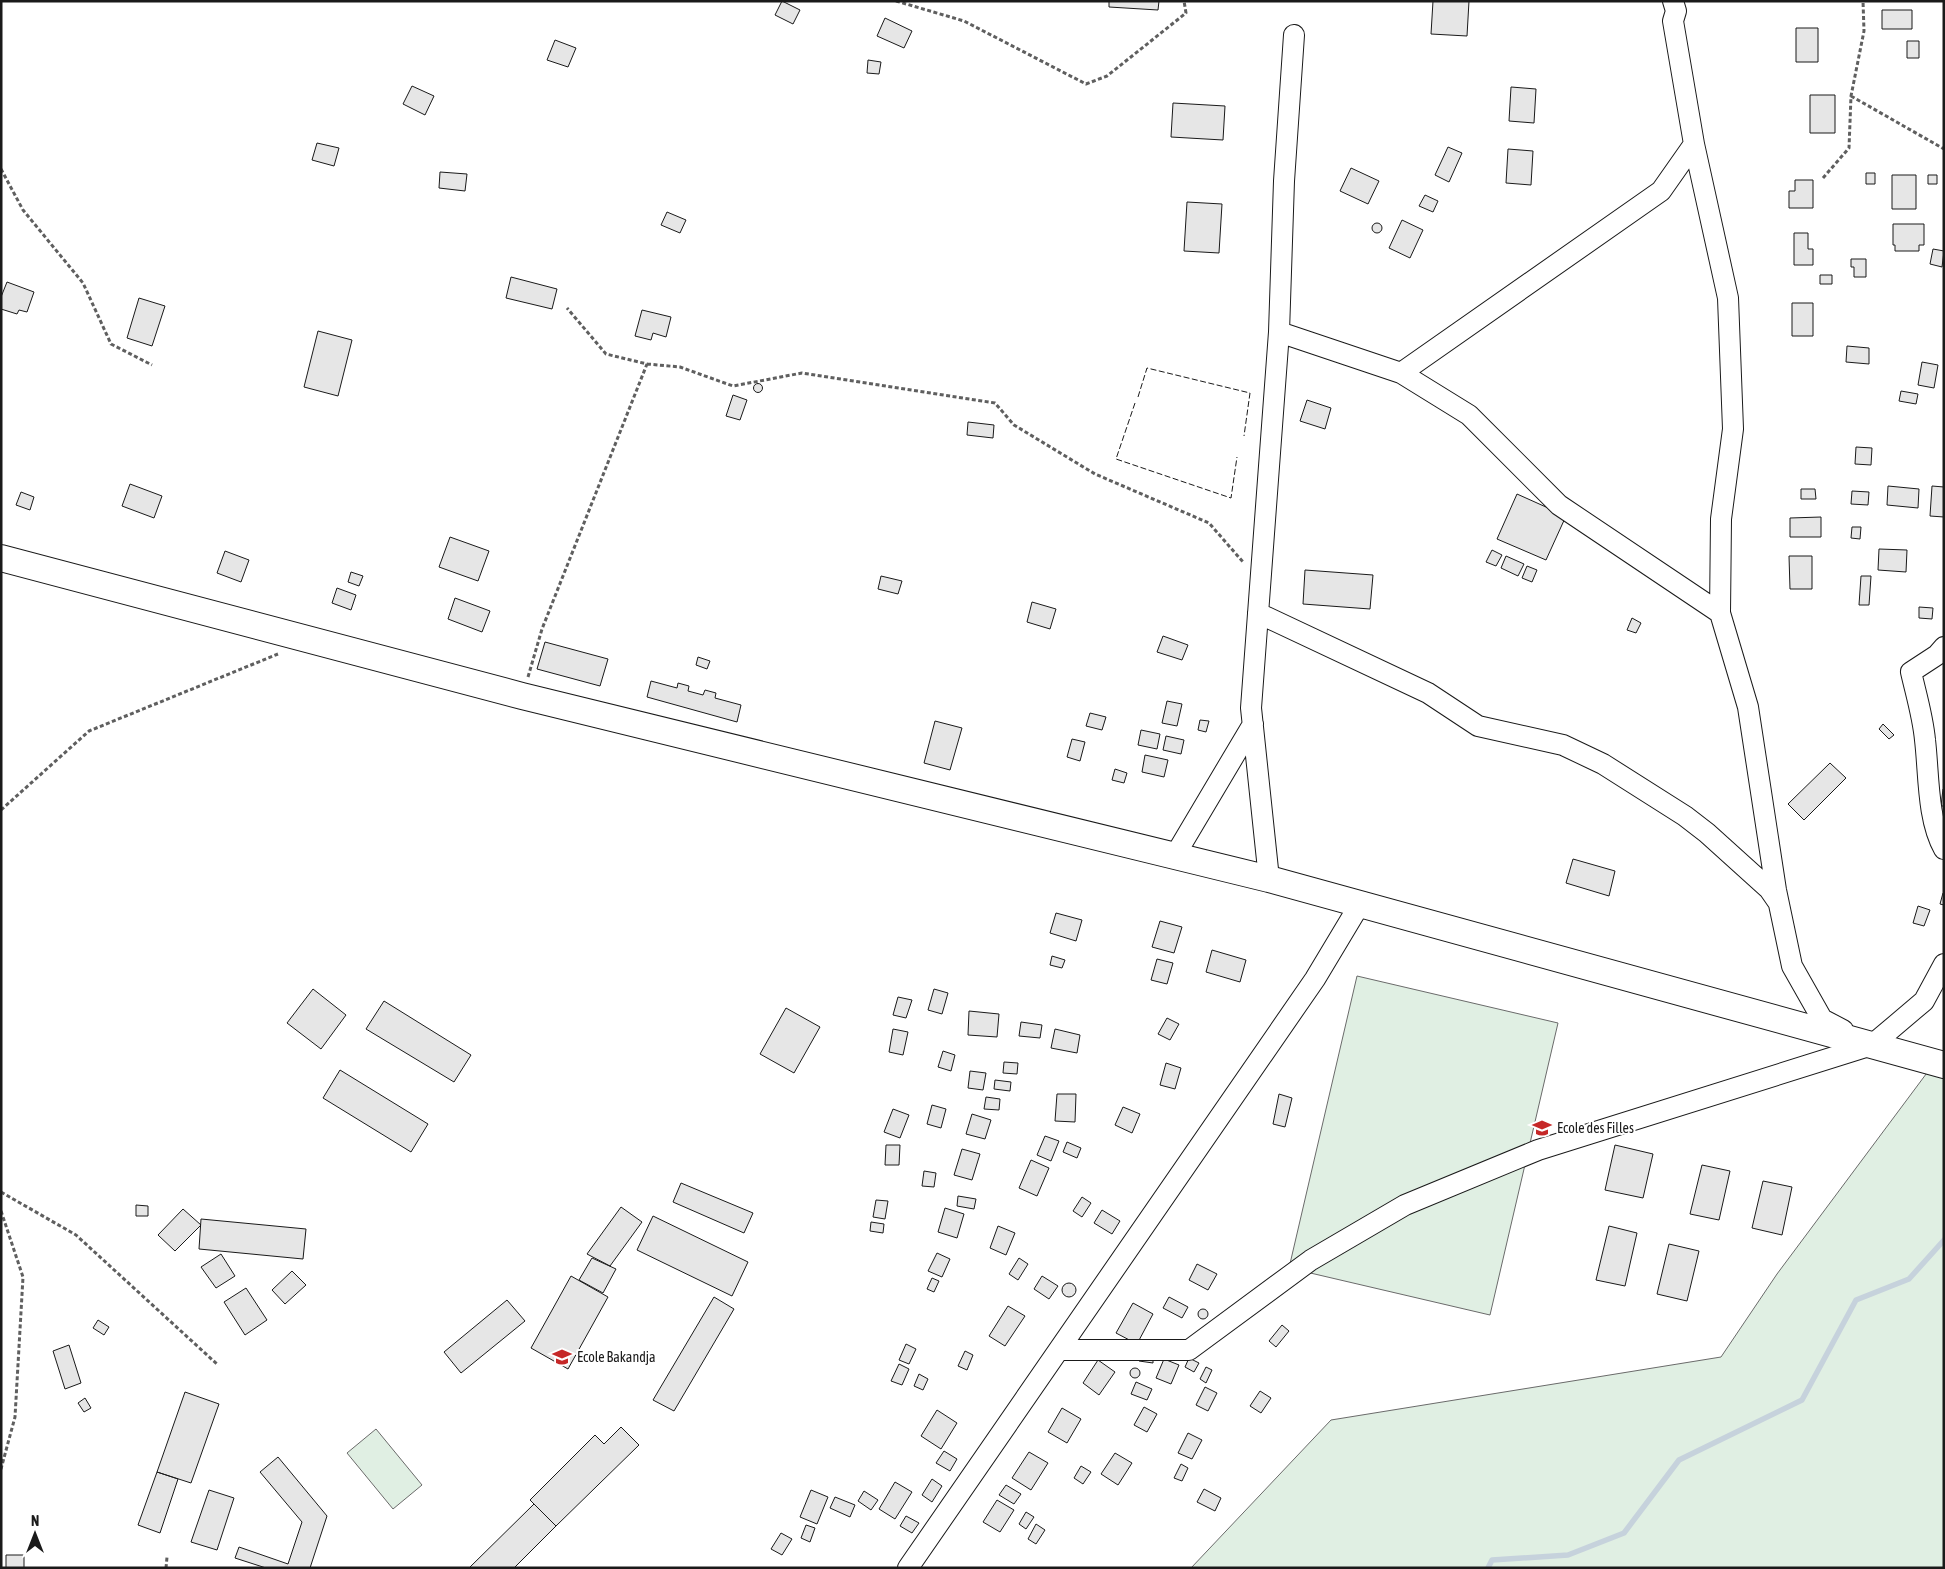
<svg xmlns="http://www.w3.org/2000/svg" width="1945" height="1569" viewBox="0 0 1945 1569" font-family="'Asap Condensed',sans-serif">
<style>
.green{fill:#e0efe3;stroke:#6a6a6a}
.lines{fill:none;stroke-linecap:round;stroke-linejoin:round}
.stream{stroke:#c6d2dc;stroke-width:5.5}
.building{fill:#e6e6e6;stroke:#1a1a1a}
.minor-casing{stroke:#1a1a1a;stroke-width:22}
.major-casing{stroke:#1a1a1a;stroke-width:28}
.path{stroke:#5f5f5f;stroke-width:3;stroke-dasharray:4 2.5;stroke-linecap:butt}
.minor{stroke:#fff;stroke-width:20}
.major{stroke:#fff;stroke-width:26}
.fence{stroke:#1a1a1a;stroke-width:1;stroke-dasharray:6 2.5;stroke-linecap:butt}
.labels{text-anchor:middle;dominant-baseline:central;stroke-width:4;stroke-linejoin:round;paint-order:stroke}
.poi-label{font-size:14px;fill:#1a1a1a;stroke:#fff;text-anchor:start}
</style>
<rect width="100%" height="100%" fill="#fff"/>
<path class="green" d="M1357 976 1558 1023 1490 1315 1289 1268Z
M1944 1050V1568H1191L1331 1420 1721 1357 1777 1274Z
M376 1429 422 1485 393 1509 347 1453Z"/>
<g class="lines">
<path class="stream" d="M1488 1568 1492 1560 1568 1555 1624 1533 1679 1460 1802 1400 1856 1300 1909 1279 1944 1240"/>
</g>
<path class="building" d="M782 1 800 10 793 24 775 15Z
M1109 1H1159L1158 10 1109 7Z
M1433 1H1469L1467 36 1431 34Z
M1882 10H1912V29H1882Z
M885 18 912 31 904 48 877 36Z
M1796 28H1818V62H1796Z
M555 40 576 48 568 67 547 60Z
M1907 41H1919V58H1907Z
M868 60 881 62 879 74 867 73Z
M412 86 434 96 425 115 403 104Z
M1511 87 1536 89 1534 123 1509 121Z
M1810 95H1835V133H1810Z
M1173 103 1225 106 1223 140 1171 137Z
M317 143 339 148 334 166 312 160Z
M1448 147 1462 153 1449 182 1435 175Z
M1508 149 1533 151 1531 185 1506 183Z
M1351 168 1379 181 1368 204 1340 191Z
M440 172 467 174 465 191 439 188Z
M1866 173H1875V184H1866Z
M1892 175H1916V209H1892Z
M1928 175H1937V184H1928Z
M1795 180H1813V208H1789V191H1795Z
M1425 195 1438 201 1433 212 1419 206Z
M1187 202 1222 204 1219 253 1184 251Z
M667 212 686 220 680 233 661 225Z
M1402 220 1423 230 1410 258 1389 248Z
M1372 228a5 5 0 1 1 10 0a5 5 0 1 1-10 0Z
M1893 224H1924V245H1919V251H1895V245H1893Z
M1794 233H1808V249H1813V265H1794Z
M1933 249 1944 251 1942 267 1930 264Z
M1851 259H1866V277H1854V267H1851Z
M1820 275H1832V284H1820Z
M511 277 557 289 552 309 506 298Z
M7 282 34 292 27 312 19 310 17 314 1 309V297Z
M139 298 165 306 152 346 127 338Z
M1792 303H1813V336H1792Z
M642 310 671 317 666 337 653 333 651 340 635 336Z
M318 331 352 340 338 396 304 387Z
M1847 346 1869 348V364L1846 362Z
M1922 362 1938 365 1934 388 1918 385Z
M753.5 388a4.5 4.5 0 1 1 9 0a4.5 4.5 0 1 1-9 0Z
M1901 391 1918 394 1916 404 1899 401Z
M733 395 747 400 740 420 726 416Z
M1307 400 1331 408 1325 429 1300 421Z
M968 422 994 425 993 438 967 435Z
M1856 447 1872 448 1871 465 1855 464Z
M130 484 162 496 154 518 122 506Z
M1888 486 1919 489 1918 508 1887 505Z
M1932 486 1944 487V517L1930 516Z
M1801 489H1815L1816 499H1801Z
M1852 491 1869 492 1868 505 1851 504Z
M21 492 34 497 30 510 16 505Z
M1517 494 1566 516 1546 560 1497 539Z
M1821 517V537H1790V518Z
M1852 527H1861L1860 539 1851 538Z
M450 537 489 551 478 581 439 567Z
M1879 549 1907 550 1906 572 1878 570Z
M1492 550 1502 555 1496 566 1486 562Z
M225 551 249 560 241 582 217 573Z
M1506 556 1524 564 1518 576 1501 568Z
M1789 556H1812V589H1790Z
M1527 566 1537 570 1532 582 1522 578Z
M1305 570 1373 575 1370 609 1303 604Z
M351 572 363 576 359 586 348 582Z
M881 576 902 581 898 594 878 589Z
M1861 576H1871L1869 605H1859Z
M337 588 356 595 351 610 332 603Z
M455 598 490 611 482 632 448 619Z
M1032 602 1056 609 1050 629 1027 622Z
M1919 607 1933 608 1932 619 1919 618Z
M1632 618 1641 623 1636 633 1627 630Z
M1163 636 1188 645 1182 660 1157 652Z
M545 642 608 659 600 686 537 669Z
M698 657 710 661 707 669 696 665Z
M651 681 677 688 678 683 689 686 688 691 703 695 705 690 716 693 715 698 741 705 737 722 647 697Z
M1167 701 1182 704 1177 726 1162 723Z
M1090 713 1106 717 1102 730 1086 726Z
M1200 720 1209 721 1206 732 1198 730Z
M935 721 962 728 950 770 924 763Z
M1883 724 1894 735 1889 739 1879 729Z
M1141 730 1160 734 1157 749 1138 745Z
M1166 736 1184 740 1181 754 1163 750Z
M1072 739 1085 742 1080 761 1067 757Z
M1145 755 1168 760 1164 777 1142 772Z
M1830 763 1846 778 1804 820 1788 804Z
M1115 769 1127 773 1124 783 1112 780Z
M1943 789H1944V806H1941Z
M1573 859 1615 871 1609 896 1566 883Z
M1943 893 1944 894V905L1940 904Z
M1918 906 1930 910 1924 926 1913 923Z
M1056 913 1082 920 1076 941 1050 933Z
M1160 921 1182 927 1174 953 1152 947Z
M1212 950 1246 960 1240 982 1206 972Z
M1052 956 1065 960 1062 968 1050 965Z
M1157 959 1173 963 1167 984 1151 980Z
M313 989 346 1015 321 1049 287 1023Z
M934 989 948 993 942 1014 928 1010Z
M898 997 912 1000 906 1018 893 1015Z
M384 1001 471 1055 454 1082 366 1029Z
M786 1008 820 1027 794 1073 760 1054Z
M969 1011 999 1014 997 1037 968 1035Z
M1167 1018 1179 1024 1170 1040 1158 1034Z
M1021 1022 1042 1025 1040 1038 1019 1036Z
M893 1029 908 1032 903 1055 889 1052Z
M1055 1029 1080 1035 1077 1053 1051 1048Z
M943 1051 955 1055 951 1071 938 1067Z
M1004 1062 1018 1063 1017 1074 1003 1073Z
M1166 1063 1181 1068 1175 1089 1160 1085Z
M340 1070 428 1124 411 1152 323 1098Z
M970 1071 986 1073 983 1090 968 1088Z
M995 1080 1011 1082 1010 1091 994 1089Z
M1057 1094H1076L1075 1122 1055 1121Z
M1279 1094 1292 1098 1285 1127 1273 1124Z
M986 1097 1000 1099 999 1110 984 1109Z
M932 1105 946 1109 941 1128 927 1124Z
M1123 1107 1140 1114 1132 1133 1115 1125Z
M893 1109 909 1115 900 1138 884 1132Z
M972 1114 991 1120 985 1139 966 1134Z
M1045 1136 1059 1141 1051 1161 1037 1155Z
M1067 1142 1081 1148 1077 1158 1063 1152Z
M886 1145H900L899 1165H885Z
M1615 1145 1653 1154 1643 1198 1605 1190Z
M962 1149 980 1154 972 1180 954 1175Z
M1031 1160 1049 1168 1037 1196 1019 1188Z
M1702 1165 1730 1171 1719 1220 1690 1214Z
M924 1171 936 1173 934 1187 922 1186Z
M1763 1181 1792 1187 1782 1235 1752 1228Z
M681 1183 753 1213 744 1233 673 1202Z
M958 1196 976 1199 974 1209 957 1206Z
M1082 1197 1091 1203 1082 1217 1073 1211Z
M876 1200 888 1201 885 1219 873 1217Z
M136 1205 148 1206V1216H136Z
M621 1207 642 1222 610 1266 587 1254Z
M945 1208 964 1214 957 1238 938 1232Z
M183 1209 201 1225 175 1251 158 1235Z
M1102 1210 1120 1221 1112 1234 1094 1223Z
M653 1216 748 1262 732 1296 637 1250Z
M201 1219 306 1229 303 1259 199 1249Z
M871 1222 884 1224 883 1233 870 1231Z
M998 1226 1015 1233 1006 1255 990 1248Z
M1609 1226 1637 1233 1625 1286 1596 1280Z
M1669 1244 1699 1251 1687 1301 1657 1294Z
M937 1253 950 1259 942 1277 928 1271Z
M221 1254 235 1276 216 1288 201 1267Z
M592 1258 616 1269 603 1293 579 1280Z
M1019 1258 1028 1264 1018 1280 1009 1274Z
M1197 1264 1217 1274 1208 1290 1189 1280Z
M292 1271 306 1285 285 1304 272 1290Z
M571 1276 608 1297 568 1369 531 1348Z
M1042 1276 1058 1286 1049 1299 1034 1289Z
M932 1278 939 1281 934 1292 927 1289Z
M1062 1290a7 7 0 1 1 14 0a7 7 0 1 1-14 0Z
M246 1288 267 1320 245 1335 224 1302Z
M714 1297 734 1309 674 1411 653 1400Z
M1169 1297 1188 1307 1182 1318 1163 1308Z
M507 1300 525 1321 461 1373 444 1352Z
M1133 1303 1153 1314 1137 1344 1116 1333Z
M1008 1306 1025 1316 1005 1346 989 1336Z
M1198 1314a5 5 0 1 1 10 0a5 5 0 1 1-10 0Z
M98 1320 109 1327 104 1335 93 1328Z
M1282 1325 1289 1331 1276 1347 1269 1341Z
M906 1344 916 1349 909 1364 899 1360Z
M69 1345 81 1383 65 1389 53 1351Z
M965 1351 973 1355 967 1370 958 1366Z
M1139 1353 1153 1354V1363L1139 1361Z
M1189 1358 1199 1363 1194 1372 1185 1367Z
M1164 1359 1179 1365 1171 1384 1156 1378Z
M1098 1360 1115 1372 1099 1395 1083 1383Z
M899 1364 909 1369 902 1385 891 1381Z
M1206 1367 1212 1370 1206 1383 1200 1379Z
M1130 1373a5 5 0 1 1 10 0a5 5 0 1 1-10 0Z
M919 1374 928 1379 923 1390 914 1386Z
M1136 1382 1152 1389 1147 1400 1131 1394Z
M1205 1387 1217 1393 1208 1411 1196 1405Z
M1260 1391 1271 1398 1261 1413 1250 1406Z
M185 1392 219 1404 191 1483 157 1472Z
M85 1398 91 1408 84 1412 78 1403Z
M1144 1407 1157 1414 1147 1432 1134 1425Z
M1062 1408 1081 1419 1067 1443 1048 1432Z
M937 1410 957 1423 941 1449 921 1436Z
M621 1427 639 1445 556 1526 530 1500 595 1435 604 1444Z
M1188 1433 1202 1440 1192 1459 1178 1453Z
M944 1451 957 1459 950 1471 936 1463Z
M1029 1452 1048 1463 1031 1490 1012 1478Z
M1115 1453 1132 1463 1118 1485 1101 1474Z
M278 1457 327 1516 310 1568H266L235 1558 239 1547 288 1564 302 1522 260 1472Z
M1181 1464 1188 1468 1182 1481 1174 1478Z
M1081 1466 1091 1472 1083 1484 1074 1478Z
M157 1472 178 1479 160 1533 138 1525Z
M932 1479 942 1486 932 1502 922 1495Z
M895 1482 912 1492 895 1519 879 1509Z
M1006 1485 1021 1494 1014 1504 999 1495Z
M1204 1489 1221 1498 1215 1511 1197 1502Z
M209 1490 234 1498 217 1550 191 1542Z
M811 1490 828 1497 817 1524 800 1517Z
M864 1491 878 1500 871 1510 858 1501Z
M835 1497 855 1505 850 1517 830 1508Z
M997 1500 1014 1510 1000 1532 983 1522Z
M534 1504 556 1526 514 1568H469Z
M1026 1512 1034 1517 1026 1529 1019 1524Z
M906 1516 919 1523 912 1533 900 1526Z
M1036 1524 1045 1530 1036 1544 1028 1539Z
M806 1525 815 1528 810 1542 801 1538Z
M781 1533 792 1539 782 1555 771 1549Z
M6 1555H24V1568H6Z"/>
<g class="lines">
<g class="minor-casing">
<path id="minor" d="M1673 1 1676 11 1673 21 1694 144 1728 298 1733 429 1721 519 1720 613 1748 707 1776 890 1792 966 1822 1019 1843 1030
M1279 332 1401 373 1469 415 1559 505 1720 613
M1401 373 1661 191 1694 144
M1258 613 1428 693 1478 726 1563 745 1603 764 1685 816 1707 833 1769 889 1778 902
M1944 647 1937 655 1911 672C1916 694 1923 717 1925 740 1929 773 1927 819 1944 849
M1174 857 1253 724
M1269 879 1251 708 1279 332 1284 181 1294 35
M1059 1350H1189L1311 1260 1405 1205 1538 1150 1872 1045 1924 1001 1944 964
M908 1568 1315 979 1360 904"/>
</g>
<g class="major-casing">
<path id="major" d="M1 558 522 696 1269 879 1944 1065"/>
</g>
<path class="path" d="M896 1 964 21 1086 84 1107 76 1186 13 1184 1
M1851 96 1944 149
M1 169 23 210 83 283 111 344 152 365
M1823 178 1849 148 1851 96 1864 31 1863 1
M647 364 680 367 733 386 802 373 995 403 1014 425 1095 474 1209 523 1243 562
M528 677 542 629 647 364 606 354 567 308
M1 810 89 731 278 654
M1 1192 76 1235 218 1365
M1 1211 23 1277 15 1417 1 1469
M166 1568 167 1557"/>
<use href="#minor" class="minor"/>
<use href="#major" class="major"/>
<path class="fence" d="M1138 397 1147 368 1250 393 1244 436
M1135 403 1116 459 1231 498 1237 457"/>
</g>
<defs>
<g id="school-bare" transform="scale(1.5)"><path d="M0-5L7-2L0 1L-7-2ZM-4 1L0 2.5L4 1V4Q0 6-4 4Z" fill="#c62828" stroke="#fff" stroke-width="2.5" paint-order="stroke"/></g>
</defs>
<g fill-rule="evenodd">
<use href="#school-bare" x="1542" y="1128"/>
<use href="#school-bare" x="562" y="1357"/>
</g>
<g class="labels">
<g class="poi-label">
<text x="1557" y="1128">Ecole des Filles</text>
<text x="577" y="1357">Ecole Bakandja</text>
</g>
</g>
<rect width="1945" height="1569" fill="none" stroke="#1a1a1a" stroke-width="5"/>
<g transform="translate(35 1534)" stroke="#ffffff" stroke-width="4" paint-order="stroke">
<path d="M0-4L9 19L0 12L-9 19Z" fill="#1a1a1a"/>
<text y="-8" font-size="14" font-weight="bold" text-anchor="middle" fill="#1a1a1a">N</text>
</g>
</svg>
